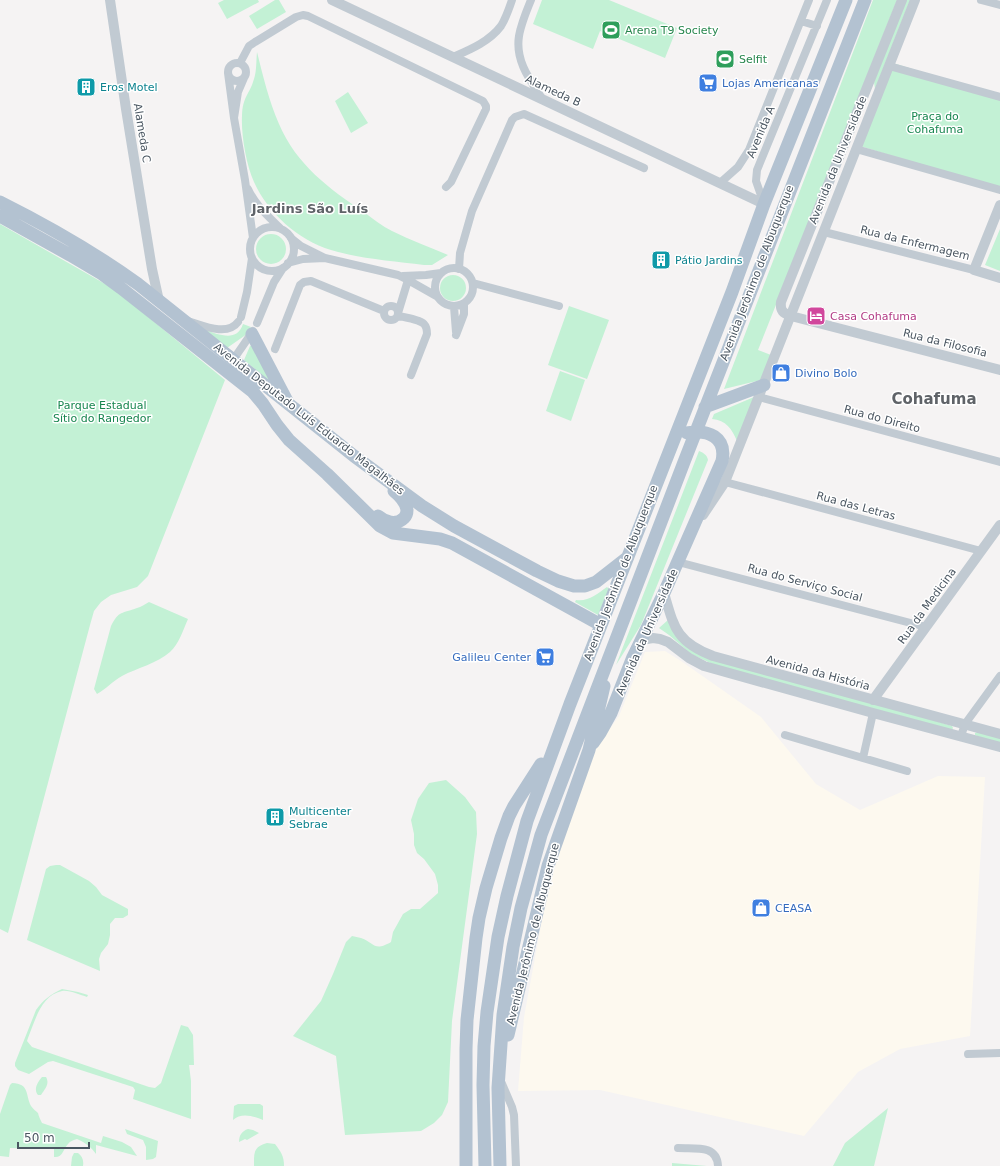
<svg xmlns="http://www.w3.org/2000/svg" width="1000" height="1166" viewBox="0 0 1000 1166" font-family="'DejaVu Sans',sans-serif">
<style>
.commercial{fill:#fdf9ef}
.green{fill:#c3f1d5}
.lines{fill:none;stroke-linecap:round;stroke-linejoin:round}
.minor{stroke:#c1cad2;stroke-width:8}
.tertiary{stroke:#c1cad2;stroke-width:10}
.primary{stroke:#b3c2d1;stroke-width:13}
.labels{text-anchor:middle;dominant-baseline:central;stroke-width:3;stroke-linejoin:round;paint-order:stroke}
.leisure-label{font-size:11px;fill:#27864d;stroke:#fff;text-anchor:start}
.shop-label{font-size:11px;fill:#366cbe;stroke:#fff;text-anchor:start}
.culture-label{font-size:11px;fill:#0d838f;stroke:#fff;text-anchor:start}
.street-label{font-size:11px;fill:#4a5661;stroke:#fff}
.park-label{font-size:11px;fill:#17864f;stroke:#fff}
.hotel-label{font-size:11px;fill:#b23c85;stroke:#fff;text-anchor:start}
.quarter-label{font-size:13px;font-weight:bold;fill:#5f6368;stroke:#fff}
.district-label{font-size:15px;font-weight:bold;fill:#5f6368;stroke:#fff}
</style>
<rect width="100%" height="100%" fill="#f5f3f3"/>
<path class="commercial" d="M665 651 681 661 761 717 816 784 860 810 938 776 985 777 970 1036 900 1049 858 1072 804 1136 600 1090 518 1091 524 1017 549 882 594 751 619 716 645 652Z"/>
<path class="green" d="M224 0H258L259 2 227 19 218 3Z
M275 0H279L286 12 257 29 249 16Z
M542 0H609L677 28 665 58 600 31 593 49 533 24Z
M873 0H897L758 350 771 355 761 380 724 389Z
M906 0H910L875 89 874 82Z
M257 52C263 76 269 101 279 124 296 164 329 189 364 212 373 219 382 226 392 231 410 240 430 247 448 255L432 265H424C393 261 361 259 331 250 298 240 268 213 254 182 246 165 241 134 242 116 242 107 244 100 248 93 250 89 252 86 253 82 257 72 256 62 257 52Z
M893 63 1000 96V189L860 146Z
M348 92 368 123 351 133 335 101Z
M0 224 114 289 225 380 148 576 137 587 111 595 101 602 94 611 90 625 8 933 0 929Z
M1000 229V271L985 265Z
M256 249a15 15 0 1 1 30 0a15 15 0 1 1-30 0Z
M440 288a13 13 0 1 1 26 0a13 13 0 1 1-26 0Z
M569 306 609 320 587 379 548 365Z
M243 324 251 327 247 334 227 348 205 330C218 334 237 343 243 324Z
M253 345 279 389 244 360 250 346Z
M560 371 585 380 571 421 546 411Z
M754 397 737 441C732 429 726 420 712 419L714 414Z
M699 451C704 453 707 455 708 460L641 625 616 665Z
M607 587 609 589 598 615 575 602 576 600C588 602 597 594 607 587Z
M149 602 188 619C183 630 179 644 170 652 158 663 137 668 122 676 113 681 106 689 97 694L94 689 111 626C119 610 122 614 137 608 141 607 145 604 149 602Z
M668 620 685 645 952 726 953 728 952 730 719 667 691 654 669 635 659 628Z
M978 732 1000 738V745L975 735V733Z
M446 780 465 797 476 812 477 834 452 1021 448 1102 442 1115 434 1123 421 1131 345 1135 336 1056 293 1036 321 1001 333 974 346 942 352 936C355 937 358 937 361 938 375 943 374 952 391 942L393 932 403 914 411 909H420L438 893V885L435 874 424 859 417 853 414 845V834L411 820 418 799 429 783Z
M56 865H60L89 881 96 887 102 895 128 909V915L123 918H115L110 924V935L108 944 101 953 99 959 100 971 27 940 46 869 50 866Z
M62 989 78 992 88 995 87 997C80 995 70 990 62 991 41 995 35 1021 28 1038L27 1041 32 1047 149 1087 155 1088 161 1083 181 1025 188 1027 193 1035 194 1065H189L191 1081V1119L133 1099 135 1090 133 1087 53 1061 48 1062 29 1074 18 1070 15 1066V1063L36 1010C43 1000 51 994 62 989Z
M42 1077H46C50 1084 45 1089 41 1095H38C33 1089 38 1082 42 1077Z
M12 1083C30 1084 25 1094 31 1106 33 1109 36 1111 38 1113 39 1117 40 1119 42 1123L101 1143 103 1136 122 1142 131 1147 137 1156 96 1145V1154C91 1147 86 1143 77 1139 74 1140 70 1141 68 1144 63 1149 63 1158 54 1157V1149L10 1148 9 1157 0 1156V1114L10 1085Z
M238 1104H260L263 1106V1120C254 1116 241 1112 233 1120L234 1106Z
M888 1108 874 1166H833L845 1143Z
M125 1129 158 1141 156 1157 153 1159 146 1160V1147L143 1140 127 1134Z
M248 1129 253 1130 259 1133 247 1140 245 1139 239 1142C239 1135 242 1131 248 1129Z
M267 1143 275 1144C281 1152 284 1156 284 1166H254C254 1153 253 1147 267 1143Z
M74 1153H78C82 1156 84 1160 83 1166H71L72 1157Z
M672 1163 707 1166H672Z"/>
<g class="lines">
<path class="minor" d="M531 0C526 12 521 24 519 36 515 61 530 80 543 100
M981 0 1000 5
M801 21 817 26
M453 57C469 50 489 42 501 26 506 18 509 9 512 0
M228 72a9 9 0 1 1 18 0a9 9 0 1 1-18 0Z
M240 63 249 46 255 42 296 17 303 15 308 16 483 101 486 106V109L451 182 446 187
M889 66 1000 97
M228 73 234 118 238 92 244 78
M234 118 245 180 253 238
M856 149 1000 190
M720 183 738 167 749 150 809 0
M248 189C255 205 269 217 281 229
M764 204 756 181 757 170 827 0
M250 249a22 22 0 1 1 44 0a22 22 0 1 1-44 0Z
M824 232 974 270
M325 258 398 275 408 280 438 297
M288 263 303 259 325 258 301 246 291 238
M435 287a19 19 0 1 1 38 0a19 19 0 1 1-38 0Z
M459 269 460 253 472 211 512 120 515 117 524 114 644 168
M403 276 426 275 441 273
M473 283 559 306
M384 313a7 7 0 1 1 14 0a7 7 0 1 1-14 0Z
M454 307 456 332
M398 313 408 280
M398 316C404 317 420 320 424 324 427 327 427 330 427 334L411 375
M241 317 247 292 252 258
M188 321C202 325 227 337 238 322
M257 323 274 282 283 268
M456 335 464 314V304
M275 349 300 285 304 282 311 281 384 311
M233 360 253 331
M759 397 1000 462
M725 482 981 551
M678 562 926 627
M785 735 907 771
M961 736 965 724 1000 676
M863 758 873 713
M968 1054 1000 1053
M500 1079 512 1107 514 1115 516 1166
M678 1148C694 1149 717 1144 718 1166"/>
<path class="tertiary" d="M110 0 126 109 152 269 159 301
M332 0 764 204
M902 0 781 302C780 311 783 313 791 316L1000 370
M1000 205 974 270 1000 278
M703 515 725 482 915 0
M664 593C674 627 676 642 713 656L1000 734
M641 640 653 638 660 639 668 642 689 658 704 666 873 713 1000 747
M873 700 1000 525"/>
<path class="primary" d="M0 202C48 226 95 253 138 284L354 456 422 506 454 526 537 571 558 581 574 586H585L596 582 628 557
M0 216 70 255 102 274 121 288 253 392 263 404 277 425 289 440 327 474 380 526 393 533 440 539 452 543 601 625
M252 334 287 401
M705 407 764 385
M378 516C385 522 396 526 404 518 406 516 407 513 407 510 406 502 400 496 394 491
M593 743 600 733 611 713 633 657 664 593 722 461C727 437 708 429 687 433
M508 1035 548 866 589 750 604 686
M466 1166V1049L467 1020 476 938 479 918 486 888 501 838 509 816 514 806 541 764
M485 1166 483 1085 484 1046 487 1012 498 937 507 896 527 821 570 704 732 292 764 204 846 0
M500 1166 498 1088 503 1015 513 947 521 908 541 835 684 462 865 0"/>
</g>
<defs>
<g id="stadium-square" transform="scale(1)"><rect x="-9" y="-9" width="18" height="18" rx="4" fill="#2e9e5b" stroke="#fff"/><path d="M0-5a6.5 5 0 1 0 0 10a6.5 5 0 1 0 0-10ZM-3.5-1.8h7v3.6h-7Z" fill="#fff"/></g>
<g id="supermarket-square" transform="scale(1)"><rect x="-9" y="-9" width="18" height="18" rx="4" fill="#3f7fe0" stroke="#fff"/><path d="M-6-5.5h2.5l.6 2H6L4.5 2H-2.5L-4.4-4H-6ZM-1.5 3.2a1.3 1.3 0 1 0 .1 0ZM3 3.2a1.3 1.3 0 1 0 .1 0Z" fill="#fff"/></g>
<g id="building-square" transform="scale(1)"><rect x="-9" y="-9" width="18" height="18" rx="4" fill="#0f9aa8" stroke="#fff"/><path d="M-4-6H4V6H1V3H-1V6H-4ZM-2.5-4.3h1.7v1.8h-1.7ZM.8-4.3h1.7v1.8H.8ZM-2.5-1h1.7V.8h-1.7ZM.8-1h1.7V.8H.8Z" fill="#fff"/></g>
<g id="hotel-square" transform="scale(1)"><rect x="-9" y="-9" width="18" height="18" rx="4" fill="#d1479c" stroke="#fff"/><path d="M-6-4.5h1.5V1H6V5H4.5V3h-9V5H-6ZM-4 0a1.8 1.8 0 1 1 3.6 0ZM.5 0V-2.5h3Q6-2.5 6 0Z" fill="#fff"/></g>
<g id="shop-square" transform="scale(1)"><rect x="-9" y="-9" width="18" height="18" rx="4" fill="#3f7fe0" stroke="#fff"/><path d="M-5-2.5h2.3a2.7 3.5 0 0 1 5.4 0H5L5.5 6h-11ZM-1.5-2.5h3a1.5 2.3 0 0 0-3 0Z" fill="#fff"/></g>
</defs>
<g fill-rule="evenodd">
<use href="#stadium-square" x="611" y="30"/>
<use href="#stadium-square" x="725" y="59"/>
<use href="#supermarket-square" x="708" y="83"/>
<use href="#building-square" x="86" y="87"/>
<use href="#building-square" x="661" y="260"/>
<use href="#hotel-square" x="816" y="316"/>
<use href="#shop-square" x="781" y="373"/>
<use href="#supermarket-square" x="545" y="657"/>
<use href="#building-square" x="275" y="817"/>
<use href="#shop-square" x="761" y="908"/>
</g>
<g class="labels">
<g class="leisure-label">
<text x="625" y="30">Arena T9 Society</text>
<text x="739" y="59">Selfit</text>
</g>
<g class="shop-label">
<text x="722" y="83">Lojas Americanas</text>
<text x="795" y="373">Divino Bolo</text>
<text x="531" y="657" text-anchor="end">Galileu Center</text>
<text x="775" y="908">CEASA</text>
</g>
<g class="culture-label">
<text x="100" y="87">Eros Motel</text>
<text x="675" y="260">Pátio Jardins</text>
<text x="289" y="811">Multicenter<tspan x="289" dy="13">Sebrae</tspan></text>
</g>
<g class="street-label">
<text transform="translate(553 91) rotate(25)">Alameda B</text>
<text transform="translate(761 132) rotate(-67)">Avenida A</text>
<text transform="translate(142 133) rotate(81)">Alameda C</text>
<text transform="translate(838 160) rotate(-68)">Avenida da Universidade</text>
<text transform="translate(915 243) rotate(14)">Rua da Enfermagem</text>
<text transform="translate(757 273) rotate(-69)">Avenida Jerônimo de Albuquerque</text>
<text transform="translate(945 343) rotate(14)">Rua da Filosofia</text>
<text transform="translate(309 419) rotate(38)">Avenida Deputado Luís Eduardo Magalhães</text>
<text transform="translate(882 419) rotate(15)">Rua do Direito</text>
<text transform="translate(856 506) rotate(15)">Rua das Letras</text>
<text transform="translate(621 573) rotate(-69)">Avenida Jerônimo de Albuquerque</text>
<text transform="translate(805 583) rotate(15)">Rua do Serviço Social</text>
<text transform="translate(927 606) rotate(-54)">Rua da Medicina</text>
<text transform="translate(647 632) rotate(-66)">Avenida da Universidade</text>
<text transform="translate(818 673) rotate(15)">Avenida da História</text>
<text transform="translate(533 934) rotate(-76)">Avenida Jerônimo de Albuquerque</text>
</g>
<g class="park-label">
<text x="935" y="116">Praça do<tspan x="935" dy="13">Cohafuma</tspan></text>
<text x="102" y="405">Parque Estadual<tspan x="102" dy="13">Sítio do Rangedor</tspan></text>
</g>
<g class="hotel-label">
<text x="830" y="316">Casa Cohafuma</text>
</g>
<g class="quarter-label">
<text x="310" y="208">Jardins São Luís</text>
</g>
<g class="district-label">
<text x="934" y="399">Cohafuma</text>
</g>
</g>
<path d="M18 1142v6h71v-6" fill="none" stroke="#4a5661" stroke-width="2"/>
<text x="24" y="1142" font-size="12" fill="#4a5661" stroke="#ffffff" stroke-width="3" paint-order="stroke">50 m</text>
</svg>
